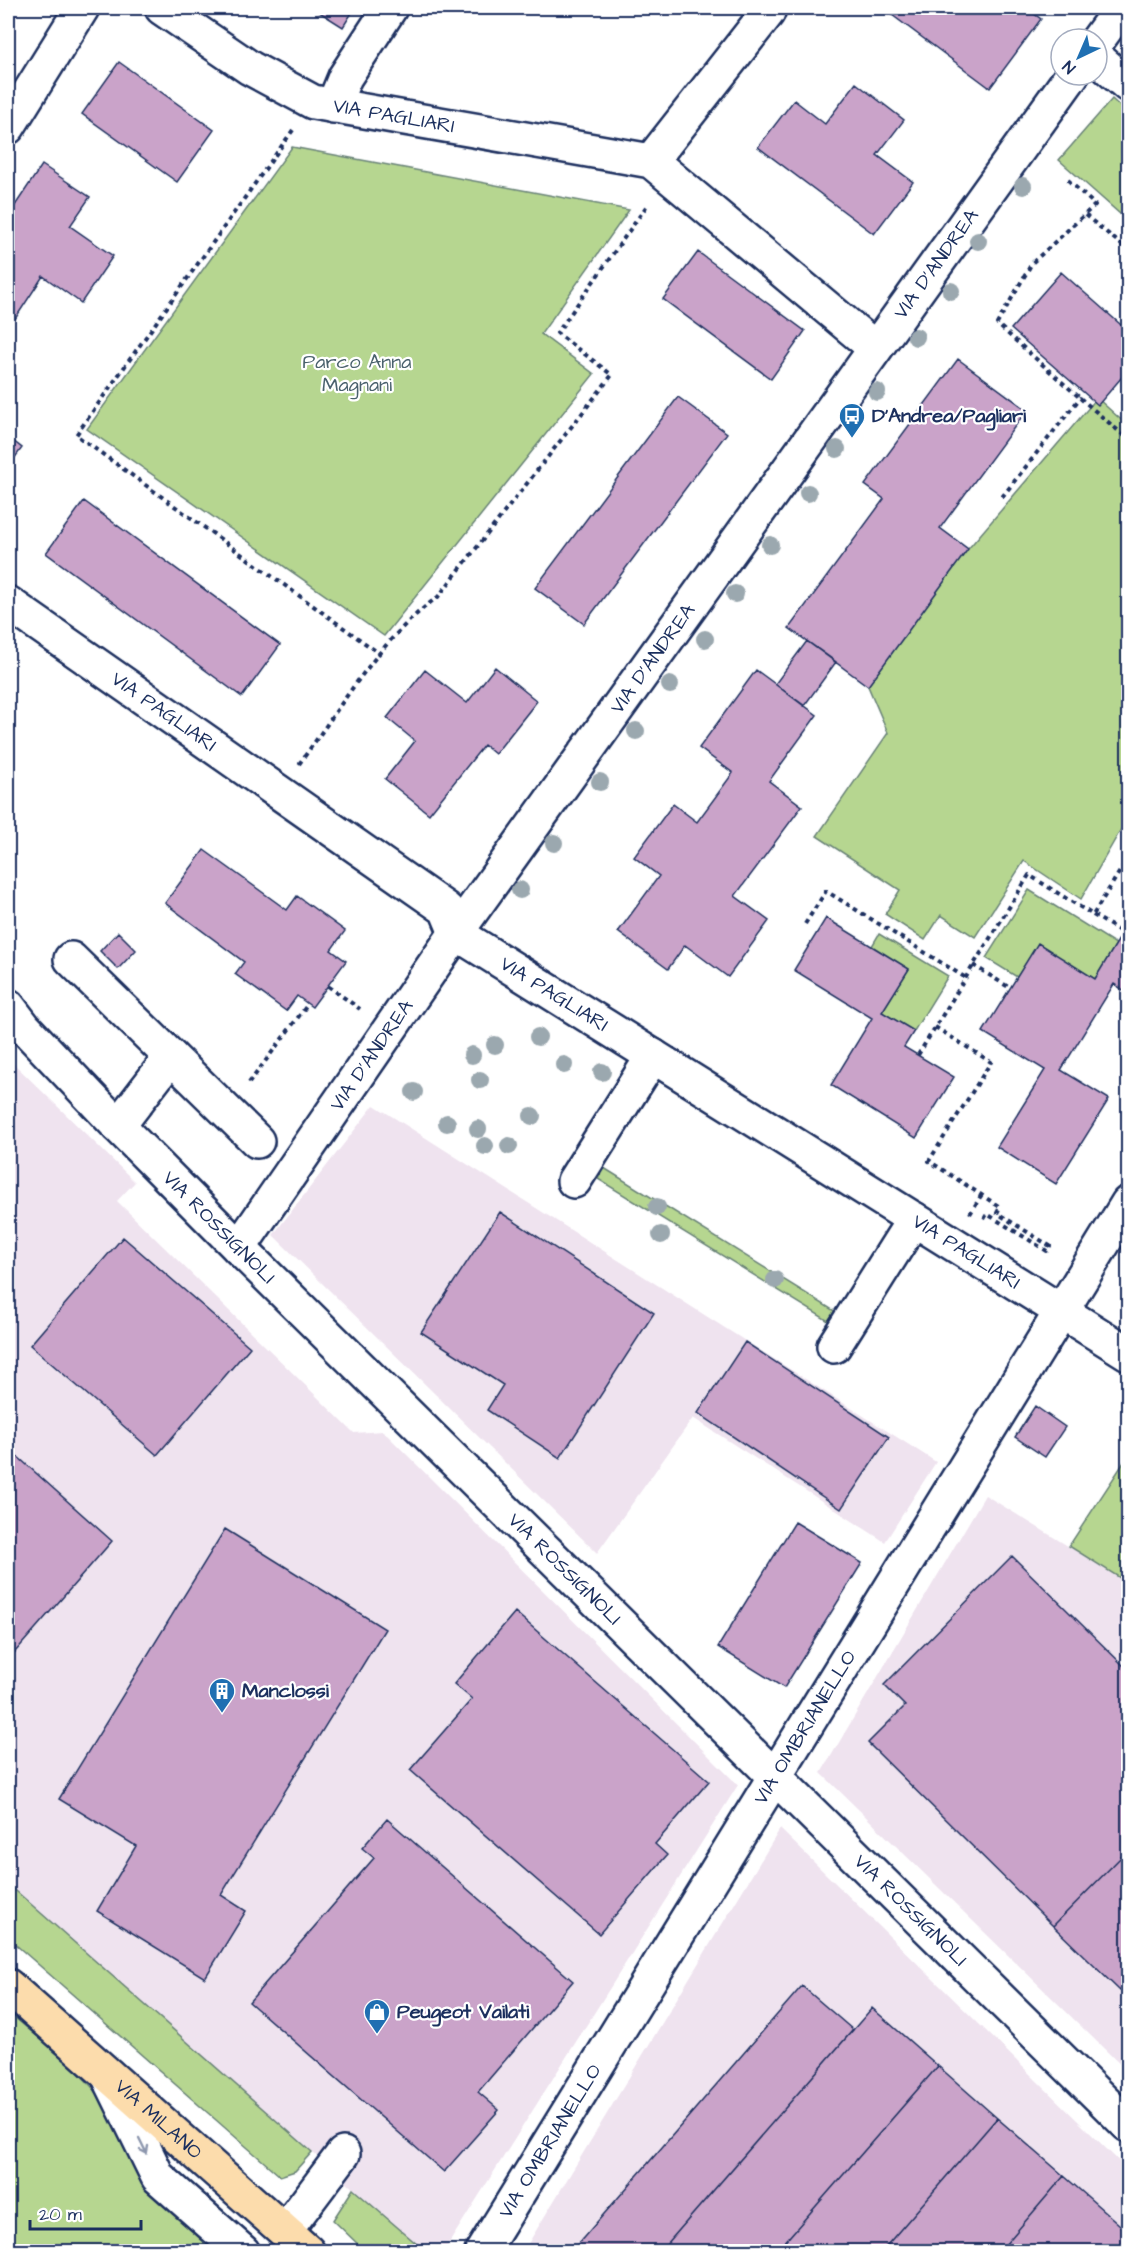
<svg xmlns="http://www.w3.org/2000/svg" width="1136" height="2259" viewBox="0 0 1136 2259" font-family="'Architects Daughter',sans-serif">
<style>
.built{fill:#efe3ef}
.green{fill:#b6d690;stroke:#688277;stroke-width:1.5}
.building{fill:#caa3c9;stroke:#1b2f5e;stroke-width:1.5}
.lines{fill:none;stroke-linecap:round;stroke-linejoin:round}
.minor-casing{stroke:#1b2f5e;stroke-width:38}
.major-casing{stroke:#1b2f5e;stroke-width:38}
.path{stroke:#1b2f5e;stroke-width:4;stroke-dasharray:4.5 4.5;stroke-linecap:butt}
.minor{stroke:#fff;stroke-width:33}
.major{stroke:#fcdcac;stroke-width:33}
.tree{fill:#9ba8af}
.oneway{stroke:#8d97ae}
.labels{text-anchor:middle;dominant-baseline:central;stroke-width:4.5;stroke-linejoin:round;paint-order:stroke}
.street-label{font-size:20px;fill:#1b2f5e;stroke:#fff}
.park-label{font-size:20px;fill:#4a616d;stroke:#fff}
.poi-label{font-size:20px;font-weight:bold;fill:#1b2f5e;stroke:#fff;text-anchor:start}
</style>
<rect width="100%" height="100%" fill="#fff"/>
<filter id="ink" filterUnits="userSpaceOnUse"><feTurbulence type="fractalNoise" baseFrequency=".0167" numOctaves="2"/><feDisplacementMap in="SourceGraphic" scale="12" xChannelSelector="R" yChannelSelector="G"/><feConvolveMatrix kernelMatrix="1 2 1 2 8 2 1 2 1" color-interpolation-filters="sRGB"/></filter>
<g filter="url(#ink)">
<path class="built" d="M8 1058 135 1182 117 1201 354 1433 383 1431 738 1785 444 2251H424L8 1884Z
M374 1105 936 1462 885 1542 693 1418 597 1553 273 1235Z
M985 1495 1128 1583V2072L821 1773Z
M780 1829 1128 2170V2251L523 2252Z"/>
<path class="green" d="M1112 99 1128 114V221L1059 160Z
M292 147 629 210 541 334 594 374 384 636 87 429Z
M1097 398 1128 426V817L1081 899 1024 861 975 937 941 915 925 940 885 914 900 890 817 836 888 733 868 686 968 549Z
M1029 890 1116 944 1095 979 1038 944 1017 977 986 958Z
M879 934 948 976 914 1031 882 1012 909 969 872 946Z
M604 1168 836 1312 830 1322 598 1179Z
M1128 1456V1583L1069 1546Z
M8 1884 312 2152 295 2171 280 2176 8 1938Z
M8 2012C33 2034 107 2088 110 2119L262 2251H8Z
M353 2189 425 2251H365L333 2220Z"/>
<path class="building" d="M313 8H355L343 27Z
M1026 8 1041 19 990 88 884 9Z
M119 62 214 130 177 182 82 114Z
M856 83 904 120 877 155 913 182 874 234 758 147 794 100 825 124Z
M42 165 90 197 70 226 113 256 81 303 43 276 15 319 8 314V216Z
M698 252 805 331 771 379 663 299Z
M1061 272 1128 331V370L1098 405 1011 329Z
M958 359 1027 410 940 528 968 549 868 686 789 628 884 499 865 485Z
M678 397 727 433 584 624 535 588Z
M8 437 22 448 8 467Z
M84 501 280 645 242 697 46 553Z
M807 641 836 662 804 706 775 684Z
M495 667 537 701 495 754 484 745 429 814 385 779 415 741 387 718 425 670 467 703Z
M756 670 817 715 769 781 802 806 735 896 769 921 728 977 685 945 668 969 618 932 659 876 634 857 673 804 697 822 733 773 699 748Z
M204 850 287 910 297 896 345 931 331 950 346 961 312 1007 297 996 286 1011 235 974 244 962 165 903Z
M826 918 909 969 882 1012 914 1031 904 1047 954 1077 916 1138 831 1085 872 1018 794 970Z
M1128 924V993L1114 984 1061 1070 1109 1099 1056 1184 997 1147 1045 1070 983 1032 1038 943 1095 979Z
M118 932 136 950 118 969 100 951Z
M500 1212 654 1313 560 1458 487 1410 503 1385 421 1332Z
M123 1237 250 1347 157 1455 30 1345Z
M745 1342 889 1437 841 1509 698 1413Z
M1035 1406 1065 1427 1045 1457 1015 1437Z
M8 1448 112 1541 8 1660Z
M795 1522 862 1563 784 1688 718 1647Z
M225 1529 385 1629 221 1895 246 1911 205 1978 97 1911 136 1846 59 1799Z
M1012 1556 1128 1670V1850L1053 1926 868 1743 905 1706 884 1685Z
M515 1612 709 1781 655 1844 667 1855 599 1934 410 1770 472 1699 454 1684Z
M387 1819 573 1981 478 2092 499 2110 444 2172 249 2002 374 1858 362 1848Z
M1128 1850V1982L1120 1991 1053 1926Z
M802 1986 853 2030 660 2252H571Z
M872 2008 938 2066 776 2252H660Z
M938 2066 997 2118 881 2252H776Z
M997 2118 1064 2176 999 2252H881Z
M1064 2176 1128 2232V2252H999Z"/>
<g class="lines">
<g class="minor-casing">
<g id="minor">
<path id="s1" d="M162 8 250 68 313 102 651 161 875 348"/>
<path d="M1097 41 1121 8"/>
<path d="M1097 58 1128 85"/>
<path d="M333 106 345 77 390 8"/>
<path d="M8 127 82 8"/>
<path d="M651 161 768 12"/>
<path id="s2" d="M8 603 446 909 456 933 1128 1353"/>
<path d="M71 959 257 1141"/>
<path id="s3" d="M8 1006 24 1027 118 1126 239 1248 1128 2125"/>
<path d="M118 1126 171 1057"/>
<path d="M574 1181 653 1056"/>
<path id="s4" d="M239 1248 456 933 1072 75"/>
<path d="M834 1346 914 1219"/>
<path d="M108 2075 158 2177 243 2252"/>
<path d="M285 2231 343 2154"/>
<path id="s5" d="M482 2252 1128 1203"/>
</g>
</g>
<g class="major-casing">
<g id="major">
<path id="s6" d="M8 1986 308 2252"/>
</g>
</g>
<path class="path" d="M293 130 76 435 380 654
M1068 180 1095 205 1032 263 997 324 1080 398
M1085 215 1128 250
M1002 497 1080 398 1128 439
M299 764C341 707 380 638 438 597L612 375 557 333 648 204
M1093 915 1123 933
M805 924 826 891 966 978
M973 965 1010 988
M328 986 360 1009
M935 1027 991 1062 929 1161 1000 1207 997 1213 1050 1246 1047 1251 987 1214 983 1221
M918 1055 1029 875 1093 915 1125 863
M249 1083 308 1004
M970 1214 982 1194"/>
<use href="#minor" class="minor"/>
<use href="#major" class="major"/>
</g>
<g class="tree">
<circle cx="1023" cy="186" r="9"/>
<circle cx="978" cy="241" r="9"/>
<circle cx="951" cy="291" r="9"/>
<circle cx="916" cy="337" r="9"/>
<circle cx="877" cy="392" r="9"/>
<circle cx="837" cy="449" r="9"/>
<circle cx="808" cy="493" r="9"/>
<circle cx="770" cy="545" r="9"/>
<circle cx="735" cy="594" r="9"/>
<circle cx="705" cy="639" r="9"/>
<circle cx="670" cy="685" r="9"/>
<circle cx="636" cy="731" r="9"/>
<circle cx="600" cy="782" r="9"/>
<circle cx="554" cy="843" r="9"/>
<circle cx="520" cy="890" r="9"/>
<circle cx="538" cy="1037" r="9"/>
<circle cx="495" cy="1045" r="9"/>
<circle cx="472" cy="1055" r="9"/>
<circle cx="564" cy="1065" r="9"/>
<circle cx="602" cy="1072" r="9"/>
<circle cx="480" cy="1080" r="9"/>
<circle cx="414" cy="1092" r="9"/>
<circle cx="532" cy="1116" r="9"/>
<circle cx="447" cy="1123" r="9"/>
<circle cx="478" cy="1129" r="9"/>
<circle cx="485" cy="1146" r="9"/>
<circle cx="509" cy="1146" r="9"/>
<circle cx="657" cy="1207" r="9"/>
<circle cx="661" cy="1235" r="9"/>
<circle cx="775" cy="1280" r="9"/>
</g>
<defs><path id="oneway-shaft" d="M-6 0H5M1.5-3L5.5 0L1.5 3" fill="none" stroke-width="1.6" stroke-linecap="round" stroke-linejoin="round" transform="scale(1.5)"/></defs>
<use class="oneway" href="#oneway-shaft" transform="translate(143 2146) rotate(64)"/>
</g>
<defs>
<g id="bus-pin" transform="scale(1.35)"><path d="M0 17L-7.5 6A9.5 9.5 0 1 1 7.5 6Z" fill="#1f6fb2" stroke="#fff"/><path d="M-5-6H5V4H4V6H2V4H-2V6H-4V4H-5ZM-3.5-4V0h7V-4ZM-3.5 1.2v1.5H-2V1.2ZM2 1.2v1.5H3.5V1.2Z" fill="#fff"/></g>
<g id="building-pin" transform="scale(1.35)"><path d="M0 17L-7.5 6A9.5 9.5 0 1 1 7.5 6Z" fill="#1f6fb2" stroke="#fff"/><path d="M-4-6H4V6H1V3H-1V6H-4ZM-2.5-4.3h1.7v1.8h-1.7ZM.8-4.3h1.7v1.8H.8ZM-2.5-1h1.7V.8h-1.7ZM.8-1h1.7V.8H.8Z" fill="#fff"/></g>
<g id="shop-pin" transform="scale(1.35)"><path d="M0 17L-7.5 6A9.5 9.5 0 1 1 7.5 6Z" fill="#1f6fb2" stroke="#fff"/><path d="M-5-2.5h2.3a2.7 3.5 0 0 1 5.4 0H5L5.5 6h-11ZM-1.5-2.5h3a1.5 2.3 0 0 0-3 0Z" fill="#fff"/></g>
</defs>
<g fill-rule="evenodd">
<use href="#bus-pin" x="852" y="416"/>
<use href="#building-pin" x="222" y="1691"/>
<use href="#shop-pin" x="377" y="2012"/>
</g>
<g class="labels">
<g class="street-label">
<text stroke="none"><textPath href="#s1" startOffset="260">VIA PAGLIARI</textPath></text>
<text stroke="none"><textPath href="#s4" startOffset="1206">VIA D'ANDREA</textPath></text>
<text stroke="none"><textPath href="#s4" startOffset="720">VIA D'ANDREA</textPath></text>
<text stroke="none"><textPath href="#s2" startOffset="190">VIA PAGLIARI</textPath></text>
<text stroke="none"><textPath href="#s2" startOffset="676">VIA PAGLIARI</textPath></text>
<text stroke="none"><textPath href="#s4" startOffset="234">VIA D'ANDREA</textPath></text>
<text stroke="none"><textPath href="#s3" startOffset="306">VIA ROSSIGNOLI</textPath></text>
<text stroke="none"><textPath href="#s2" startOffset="1162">VIA PAGLIARI</textPath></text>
<text stroke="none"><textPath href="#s3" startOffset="792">VIA ROSSIGNOLI</textPath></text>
<text stroke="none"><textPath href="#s5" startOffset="616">VIA OMBRIANELLO</textPath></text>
<text stroke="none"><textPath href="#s3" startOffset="1278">VIA ROSSIGNOLI</textPath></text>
<text stroke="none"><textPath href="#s6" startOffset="201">VIA MILANO</textPath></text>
<text stroke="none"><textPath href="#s5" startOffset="130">VIA OMBRIANELLO</textPath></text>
</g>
<g class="park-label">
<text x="357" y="362">Parco Anna<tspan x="357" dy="23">Magnani</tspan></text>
</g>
<g class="poi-label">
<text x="872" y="416">D'Andrea/Pagliari</text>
<text x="242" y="1691">Manclossi</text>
<text x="397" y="2012">Peugeot Vailati</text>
</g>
</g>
<rect width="1136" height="2259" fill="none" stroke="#fff" stroke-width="30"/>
<rect x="15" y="15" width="1106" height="2229" fill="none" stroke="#1b2f5e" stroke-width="2" filter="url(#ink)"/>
<g transform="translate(1079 57) rotate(224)"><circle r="28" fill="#ffffff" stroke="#a4acbf" stroke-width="1.5"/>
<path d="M0-4.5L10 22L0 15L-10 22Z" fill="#1f6fb2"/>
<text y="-9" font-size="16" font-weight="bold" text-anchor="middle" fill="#1b2f5e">N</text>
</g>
<path d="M30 2220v9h111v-9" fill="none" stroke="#1b2f5e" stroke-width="3"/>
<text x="39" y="2220" font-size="18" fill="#1b2f5e" stroke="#ffffff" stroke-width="4.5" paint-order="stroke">20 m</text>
</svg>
